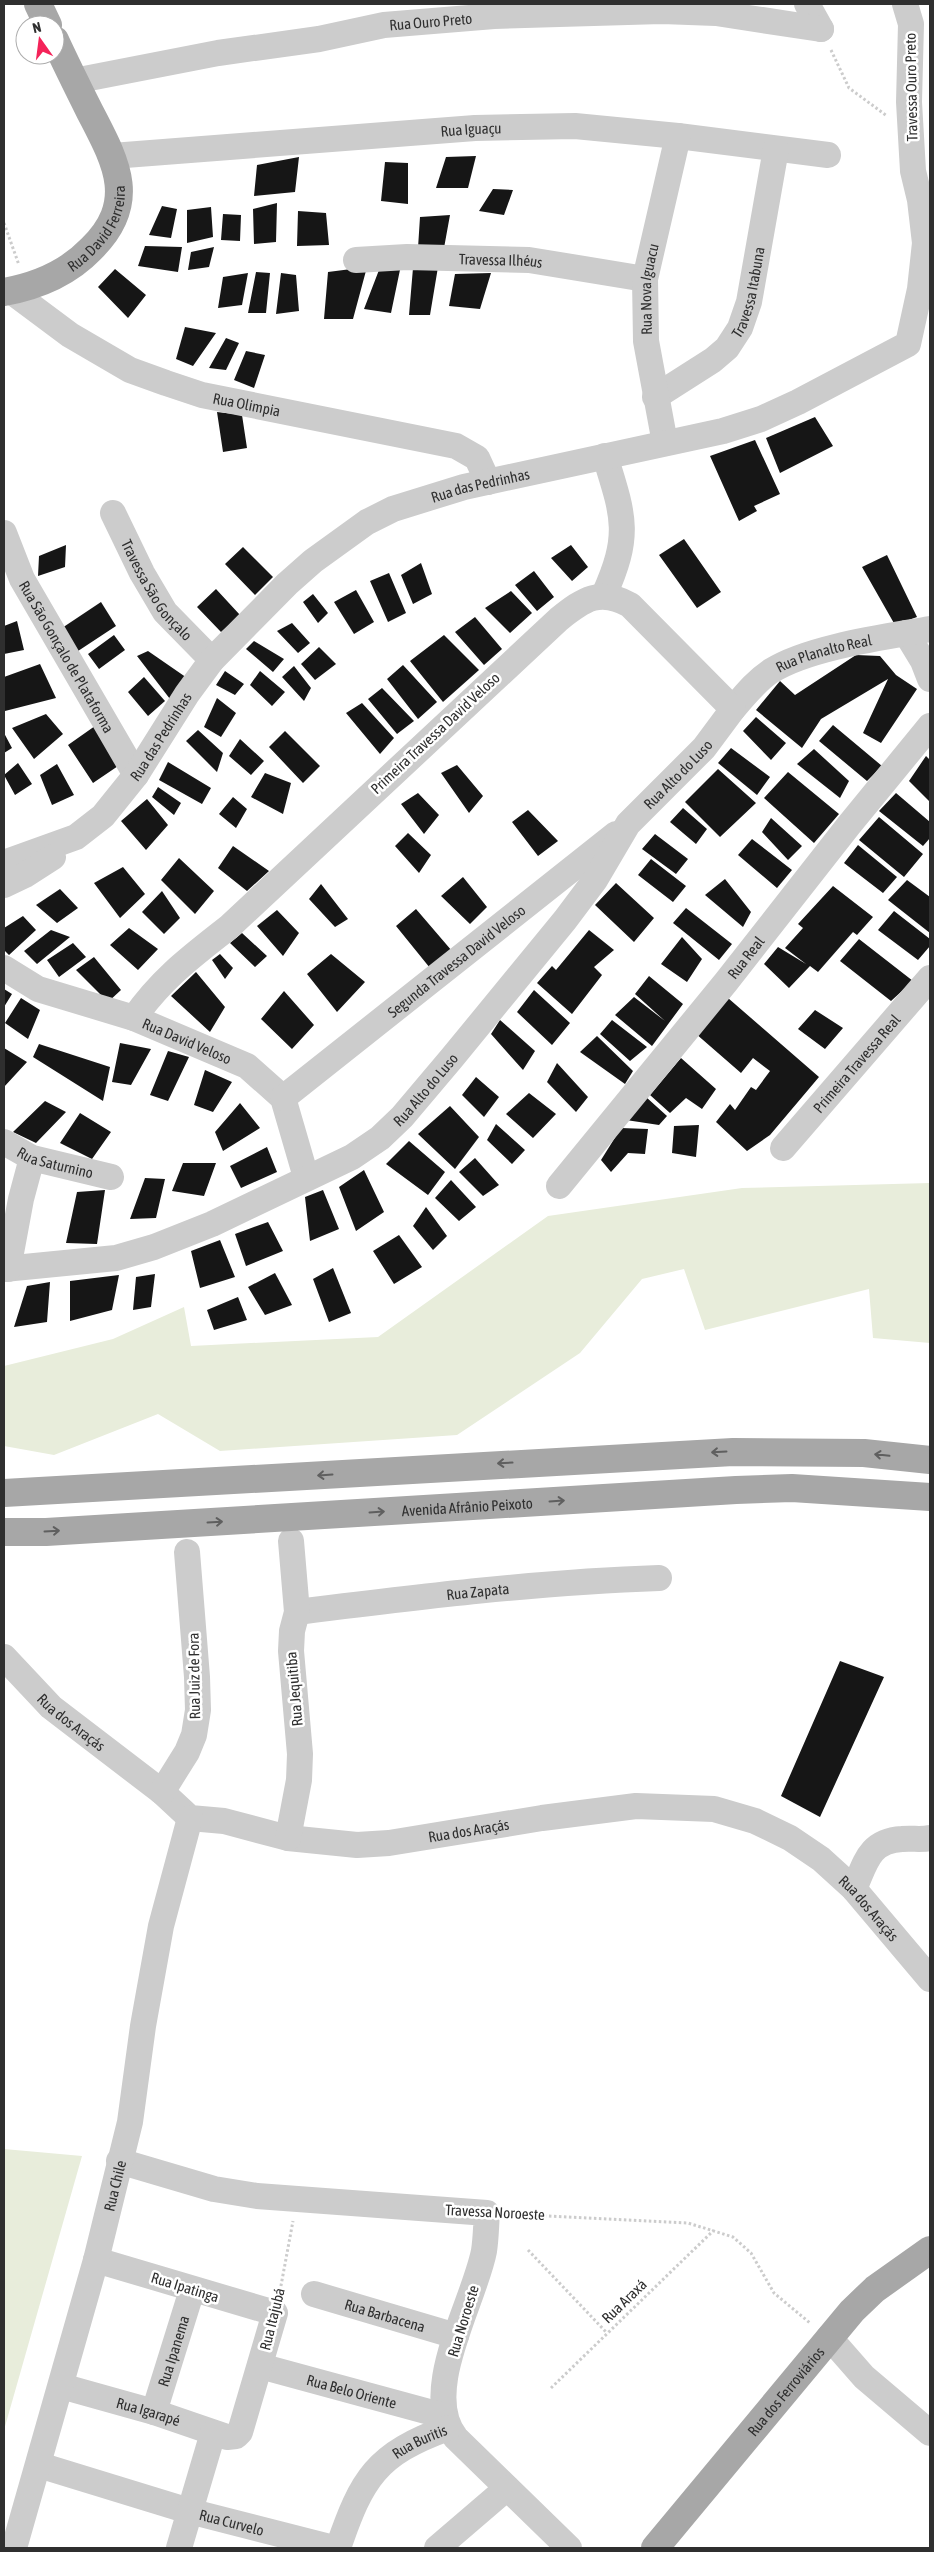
<svg xmlns="http://www.w3.org/2000/svg" width="934" height="2552" viewBox="0 0 934 2552" font-family="'Asap Condensed',sans-serif">
<style>
.green{fill:#e8eddb}
.building{fill:#161616}
.lines{fill:none;stroke-linecap:round;stroke-linejoin:round}
.path{stroke:#ccc;stroke-width:3;stroke-dasharray:2.5 2.5;stroke-linecap:butt}
.minor{stroke:#ccc;stroke-width:26}
.major{stroke:#a7a7a7;stroke-width:28}
.oneway{stroke:#5f5f5f}
.labels{text-anchor:middle;dominant-baseline:central;stroke-width:5;stroke-linejoin:round;paint-order:stroke}
.street-label{font-size:15px;fill:#2f2f2f;stroke:#fff}
</style>
<rect width="100%" height="100%" fill="#fff"/>
<path class="green" d="M930 1183V1343L873 1338 869 1289 705 1330 684 1269 642 1279 580 1353 457 1435 220 1451 158 1414 54 1455 4 1446V1366L113 1339 184 1307 191 1346 378 1337 548 1216 742 1188Z
M4 2149 82 2156 4 2430Z"/>
<path class="building" d="M476 156 468 188H436L446 157Z
M299 157 295 192 254 196 257 165Z
M385 162 408 163V204L381 201Z
M493 189 513 190 504 215 479 211Z
M277 203 276 242 254 244 253 209Z
M162 206 177 209 171 238 149 235Z
M211 207 213 237 187 243V210Z
M298 211 326 213 329 245 297 246Z
M223 214 241 215 240 241 221 240Z
M450 215 444 248H418L420 217Z
M145 246 182 247 178 272 138 266Z
M214 247 209 267 188 270 191 252Z
M401 265 391 313 364 309 379 270Z
M367 267 353 319H324L328 272Z
M438 267 430 315H409L413 268Z
M115 269 146 295 128 318 98 287Z
M256 272 270 273 266 313H248Z
M248 273 242 305 218 308 223 277Z
M281 273 296 275 299 311 276 314Z
M491 273 480 309 449 306 455 274Z
M185 327 216 333 193 366 176 359Z
M226 338 239 343 226 370 209 368Z
M246 351 265 355 254 388 234 380Z
M217 412 242 415 247 448 223 452Z
M815 417 833 446 780 473 766 438Z
M755 440 780 494 754 506 757 511 739 521 710 456Z
M684 539 721 592 697 608 659 555Z
M66 545 65 567 38 576 39 556Z
M571 545 588 567 572 581 551 558Z
M243 547 273 577 255 595 225 564Z
M887 555 917 617 895 625 862 567Z
M421 563 432 594 413 604 401 575Z
M534 571 554 597 537 611 515 585Z
M389 573 406 613 388 622 370 581Z
M216 589 240 615 221 632 197 607Z
M356 590 374 622 354 634 334 602Z
M511 591 532 613 510 633 485 608Z
M313 594 328 613 318 623 303 602Z
M101 602 116 626 75 653 59 630Z
M475 617 502 649 484 665 455 632Z
M17 621 24 650 4 654V626Z
M292 623 310 643 298 653 277 631Z
M114 635 125 650 99 669 88 654Z
M444 635 479 670 443 702 410 661Z
M254 641 284 659 273 672 246 649Z
M319 647 336 664 315 680 301 664Z
M148 651 190 680 170 699 137 656Z
M856 655 880 656 896 675 917 689 881 743 863 733 888 679 821 719 802 748 756 710 780 681 795 695Z
M40 664 56 698 5 711 4 677Z
M403 665 437 702 418 719 387 679Z
M294 666 311 688 304 701 282 677Z
M225 671 244 684 235 695 216 685Z
M260 671 285 692 272 706 250 685Z
M144 677 165 701 148 716 128 692Z
M382 688 414 721 397 734 368 699Z
M217 698 236 713 221 737 204 727Z
M362 703 394 738 380 754 346 713Z
M46 714 63 734 34 759 12 728Z
M756 717 786 743 771 760 743 731Z
M833 725 882 766 867 781 819 741Z
M95 726 121 764 93 783 68 745Z
M198 730 223 753 217 772 186 741Z
M285 731 320 766 303 783 269 747Z
M4 733 12 748 4 753Z
M240 739 264 761 251 775 229 756Z
M731 748 770 777 757 795 718 763Z
M814 749 849 781 840 798 797 764Z
M926 756 930 760V802L909 781Z
M168 762 211 788 202 804 159 780Z
M18 763 32 784 15 795 4 775Z
M57 764 74 795 52 805 40 775Z
M457 765 483 796 469 813 441 773Z
M718 769 756 803 720 837 685 802Z
M788 772 839 814 814 843 764 798Z
M265 773 291 783 283 814 251 797Z
M158 787 181 803 174 815 152 797Z
M418 793 439 815 424 834 401 804Z
M896 793 930 822V838L923 846 879 811Z
M233 797 247 809 236 828 219 814Z
M147 799 168 825 146 850 121 821Z
M683 808 707 829 696 844 670 822Z
M528 810 558 841 538 856 512 822Z
M879 817 923 854 904 877 859 840Z
M771 818 802 846 788 860 762 832Z
M408 833 431 855 419 873 395 846Z
M655 834 688 859 676 874 642 849Z
M752 839 792 870 777 888 738 855Z
M858 845 897 877 883 893 844 863Z
M233 846 269 871 247 891 218 868Z
M179 858 214 891 195 914 161 880Z
M651 859 686 886 673 902 638 875Z
M123 867 145 894 120 918 94 883Z
M463 877 487 907 470 924 441 896Z
M725 879 751 912 743 927 705 895Z
M907 880 930 897V933L888 900Z
M616 883 654 918 634 942 595 905Z
M321 884 348 919 335 927 309 899Z
M833 886 873 917 857 935 853 932 818 972 810 966 789 988 764 964 778 947 806 964 785 948 803 928 798 924Z
M60 889 78 908 57 923 36 905Z
M162 891 180 918 164 934 142 912Z
M686 908 732 944 719 960 673 923Z
M416 909 452 951 430 968 396 926Z
M277 910 299 933 283 956 257 926Z
M894 911 930 939V946L918 960 878 930Z
M23 916 36 930 9 955 4 950V928Z
M129 928 158 949 138 970 110 945Z
M51 930 70 937 37 964 24 951Z
M589 930 614 950 594 967 602 975 572 1014 537 983 552 966 556 970Z
M242 933 267 956 255 967 230 943Z
M682 937 702 959 687 982 661 964Z
M859 939 913 981 891 1001 840 961Z
M73 943 86 957 59 977 47 960Z
M220 954 233 968 225 979 212 960Z
M331 954 365 982 337 1012 307 974Z
M94 957 121 990 108 1002 76 970Z
M196 972 225 1007 210 1032 171 996Z
M649 976 683 1004 652 1046 615 1015 634 997 665 1021 635 994Z
M4 989 12 994 4 1007Z
M534 990 570 1023 552 1045 517 1012Z
M284 991 314 1025 292 1049 261 1019Z
M21 998 40 1010 28 1039 5 1023Z
M728 998 819 1077 770 1135 747 1151 716 1122 730 1104 735 1110 751 1087 756 1090 770 1071 753 1058 741 1073 695 1033Z
M815 1010 843 1028 825 1049 798 1029Z
M500 1020 535 1051 523 1070 491 1034Z
M612 1020 647 1047 630 1061 600 1034Z
M597 1036 633 1071 625 1084 580 1052Z
M120 1043 151 1049 131 1085 112 1082Z
M39 1044 110 1067 103 1101 33 1057Z
M4 1048 27 1062 4 1087Z
M168 1051 189 1057 168 1101 150 1095Z
M681 1058 716 1089 702 1109 686 1098 670 1113 650 1095Z
M557 1063 588 1097 576 1112 547 1082Z
M205 1070 232 1082 213 1112 194 1105Z
M476 1077 499 1097 484 1117 462 1095Z
M529 1093 556 1114 533 1138 506 1114Z
M646 1097 667 1116 659 1125 626 1120Z
M45 1101 66 1112 36 1143 13 1132Z
M240 1103 260 1128 223 1151 215 1132Z
M450 1106 479 1137 455 1169 418 1134Z
M80 1113 111 1132 92 1159 60 1143Z
M496 1124 525 1150 512 1164 487 1140Z
M699 1125 696 1157 672 1153 674 1126Z
M621 1128 648 1129 645 1154 628 1153 611 1172 601 1160Z
M409 1141 445 1172 428 1195 386 1164Z
M267 1147 277 1172 241 1188 230 1166Z
M475 1158 499 1185 483 1196 459 1172Z
M183 1163H216L204 1196 172 1191Z
M364 1170 384 1212 356 1231 339 1187Z
M145 1178 165 1179 156 1218 130 1219Z
M451 1180 476 1207 459 1221 435 1198Z
M105 1190 97 1244 66 1243 77 1192Z
M323 1190 339 1229 310 1241 305 1197Z
M426 1207 447 1236 433 1250 413 1226Z
M268 1222 283 1251 246 1266 235 1234Z
M399 1235 422 1267 394 1284 373 1251Z
M220 1240 235 1277 200 1288 191 1251Z
M333 1268 351 1313 329 1322 313 1279Z
M275 1273 292 1305 265 1315 248 1287Z
M155 1274 151 1307 133 1310 136 1277Z
M119 1275 112 1310 70 1321V1281Z
M50 1282 47 1322 14 1327 27 1286Z
M238 1297 247 1320 214 1330 207 1310Z
M840 1661 884 1677 820 1817 781 1796Z"/>
<g class="lines">
<path class="path" d="M831 50 849 88 887 116
M4 223 19 265
M509 2214 688 2223 733 2237 751 2253 774 2293 810 2323
M528 2250 607 2333
M280 2291 293 2221
M551 2388 714 2230"/>
<g class="minor">
<path d="M807 4 821 29"/>
<path id="s1" d="M74 81 218 53 319 39 384 25 494 16 662 11 716 13 821 29"/>
<path id="s2" d="M112 156 475 128 575 126 678 136 828 155"/>
<path id="s3" d="M356 260 407 257 529 260 645 279"/>
<path id="s4" d="M11 291 70 335 130 370 166 383 202 395 456 446 477 458 488 482"/>
<path id="s5" d="M655 397 713 360 727 348 740 328 749 302 776 149"/>
<path id="s6" d="M665 443 646 341 645 279 678 136"/>
<path id="s7" d="M113 513 142 573 165 612 212 660"/>
<path id="s8" d="M4 533 22 579 136 775"/>
<path d="M604 595C631 535 624 517 605 456"/>
<path d="M906 633 923 661 930 679"/>
<path id="s9" d="M733 709C745 695 756 681 771 671 809 647 885 637 930 629"/>
<path id="s10" d="M4 863 76 837 103 816 136 775 187 694 212 660 287 584 313 561 367 522 393 509 464 487 723 431 761 419 798 402 908 344 920 289 925 243 920 200 913 171 909 102 911 24 905 4"/>
<path d="M4 885 25 875 53 857"/>
<path id="s11" d="M4 968 38 989 134 1018 247 1066 283 1098 306 1177"/>
<path id="s12" d="M283 1098 616 834"/>
<path id="s13" d="M4 1142 32 1158 111 1177"/>
<path id="s14" d="M783 1148 930 978"/>
<path id="s15" d="M559 1186 726 982 849 825 930 726"/>
<path id="s16" d="M4 1269 116 1258 154 1247 212 1224 352 1157 380 1138 402 1117 451 1059 565 920 595 880 628 824 704 748 733 709 630 605C600 588 584 599 559 619L229 927C191 957 162 978 134 1018"/>
<path d="M8 1269 21 1199 32 1158"/>
<path id="s17" d="M297 1612C418 1597 538 1582 659 1578"/>
<path id="s18" d="M4 1657 51 1707 162 1792 190 1818 224 1821 288 1838 357 1845 389 1843 542 1818 636 1806 714 1809 755 1821 790 1838 821 1859 854 1889 930 1979"/>
<path d="M162 1792 187 1752 194 1735 198 1710 197 1677 187 1552"/>
<path d="M288 1838 299 1780 300 1754 291 1651 292 1631 297 1612 291 1541"/>
<path d="M854 1889C866 1862 869 1841 902 1839 912 1838 921 1840 930 1838"/>
<path d="M119 2161 214 2189 257 2196 487 2213C486 2225 486 2238 484 2251 474 2303 419 2392 456 2438L569 2548"/>
<path id="s19" d="M314 2294 456 2336"/>
<path d="M829 2337 864 2377 930 2433"/>
<path id="s20" d="M260 2366 444 2416"/>
<path id="s21" d="M61 2386 154 2412 227 2437 236 2436 240 2432 275 2313 96 2260"/>
<path id="s22" d="M154 2412 192 2290"/>
<path id="s23" d="M39 2465 189 2511 334 2548"/>
<path id="s24" d="M14 2548 96 2260 130 2122 143 2026 161 1926 190 1818"/>
<path d="M179 2548 213 2433"/>
<path id="s25" d="M338 2548C362 2478 376 2454 448 2428"/>
<path d="M437 2548 507 2488"/>
</g>
<g class="major">
<path d="M38 4 48 25"/>
<path id="s26" d="M4 292C37 286 67 274 91 249 139 202 116 162 90 112 78 88 66 64 55 40"/>
<path d="M4 1493 733 1452 864 1453 930 1460"/>
<path id="s27" d="M4 1532H46L736 1490 792 1488 930 1497"/>
<path id="s28" d="M655 2548 852 2311 875 2289 930 2250"/>
</g>
</g>
<defs><path id="oneway-shaft" d="M-6 0H5M1.5-3L5.5 0L1.5 3" fill="none" stroke-width="1.6" stroke-linecap="round" stroke-linejoin="round" transform="scale(1.25)"/></defs>
<g class="oneway">
<use href="#oneway-shaft" transform="translate(719 1452) rotate(177)"/>
<use href="#oneway-shaft" transform="translate(882 1455) rotate(-174)"/>
<use href="#oneway-shaft" transform="translate(505 1463) rotate(177)"/>
<use href="#oneway-shaft" transform="translate(325 1475) rotate(176)"/>
<use href="#oneway-shaft" transform="translate(557 1501) rotate(-4)"/>
<use href="#oneway-shaft" transform="translate(377 1512) rotate(-4)"/>
<use href="#oneway-shaft" transform="translate(215 1522) rotate(-3)"/>
<use href="#oneway-shaft" transform="translate(52 1531) rotate(-3)"/>
</g>
<g class="labels">
<g class="street-label">
<text stroke="none"><textPath href="#s1" startOffset="362">Rua Ouro Preto</textPath></text>
<text transform="translate(911 87) rotate(-91)">Travessa Ouro Preto</text>
<text stroke="none"><textPath href="#s2" startOffset="360">Rua Iguaçu</textPath></text>
<text stroke="none"><textPath href="#s26" startOffset="120">Rua David Ferreira</textPath></text>
<text stroke="none"><textPath href="#s3" startOffset="145">Travessa Ilhéus</textPath></text>
<text stroke="none"><textPath href="#s6" startOffset="156">Rua Nova Iguacu</textPath></text>
<text stroke="none"><textPath href="#s5" startOffset="148">Travessa Itabuna</textPath></text>
<text stroke="none"><textPath href="#s4" startOffset="265">Rua Olimpia</textPath></text>
<text stroke="none"><textPath href="#s10" startOffset="629">Rua das Pedrinhas</textPath></text>
<text stroke="none"><textPath href="#s7" startOffset="89">Travessa São Gonçalo</textPath></text>
<text stroke="none"><textPath href="#s8" startOffset="139">Rua São Gonçalo de Plataforma</textPath></text>
<text stroke="none"><textPath href="#s9" startOffset="110">Rua Planalto Real</textPath></text>
<text transform="translate(435 733) rotate(-43)">Primeira Travessa David Veloso</text>
<text stroke="none"><textPath href="#s10" startOffset="209">Rua das Pedrinhas</textPath></text>
<text stroke="none"><textPath href="#s16" startOffset="875">Rua Alto do Luso</textPath></text>
<text stroke="none"><textPath href="#s15" startOffset="295">Rua Real</textPath></text>
<text stroke="none"><textPath href="#s12" startOffset="221">Segunda Travessa David Veloso</textPath></text>
<text stroke="none"><textPath href="#s11" startOffset="198">Rua David Veloso</textPath></text>
<text stroke="none"><textPath href="#s14" startOffset="112">Primeira Travessa Real</textPath></text>
<text stroke="none"><textPath href="#s16" startOffset="470">Rua Alto do Luso</textPath></text>
<text stroke="none"><textPath href="#s13" startOffset="56">Rua Saturnino</textPath></text>
<text stroke="none"><textPath href="#s27" startOffset="464">Avenida Afrânio Peixoto</textPath></text>
<text stroke="none"><textPath href="#s17" startOffset="182">Rua Zapata</textPath></text>
<text transform="translate(194 1676) rotate(-91)">Rua Juiz de Fora</text>
<text transform="translate(294 1689) rotate(-95)">Rua Jequitiba</text>
<text stroke="none"><textPath href="#s18" startOffset="94">Rua dos Araçás</textPath></text>
<text stroke="none"><textPath href="#s18" startOffset="529">Rua dos Araçás</textPath></text>
<text stroke="none"><textPath href="#s18" startOffset="964">Rua dos Araçás</textPath></text>
<text stroke="none"><textPath href="#s24" startOffset="376">Rua Chile</textPath></text>
<text transform="translate(495 2212) rotate(3)">Travessa Noroeste</text>
<text transform="translate(185 2287) rotate(17)">Rua Ipatinga</text>
<text transform="translate(624 2301) rotate(-44)">Rua Araxá</text>
<text stroke="none"><textPath href="#s19" startOffset="74">Rua Barbacena</textPath></text>
<text transform="translate(272 2319) rotate(-76)">Rua Itajubá</text>
<text transform="translate(463 2321) rotate(-73)">Rua Noroeste</text>
<text stroke="none"><textPath href="#s22" startOffset="64">Rua Ipanema</textPath></text>
<text stroke="none"><textPath href="#s20" startOffset="95">Rua Belo Oriente</textPath></text>
<text stroke="none"><textPath href="#s28" startOffset="204">Rua dos Ferroviários</textPath></text>
<text stroke="none"><textPath href="#s21" startOffset="91">Rua Igarapé</textPath></text>
<text stroke="none"><textPath href="#s25" startOffset="140">Rua Buritis</textPath></text>
<text stroke="none"><textPath href="#s23" startOffset="201">Rua Curvelo</textPath></text>
</g>
</g>
<rect width="934" height="2552" fill="none" stroke="#2f2f2f" stroke-width="10"/>
<g transform="translate(40 40) rotate(346)"><circle r="24" fill="#ffffff" stroke="#acacac"/>
<path d="M0-4L9 19L0 12L-9 19Z" fill="#f42359"/>
<text y="-8" font-size="14" font-weight="bold" text-anchor="middle" fill="#2f2f2f">N</text>
</g>
</svg>
